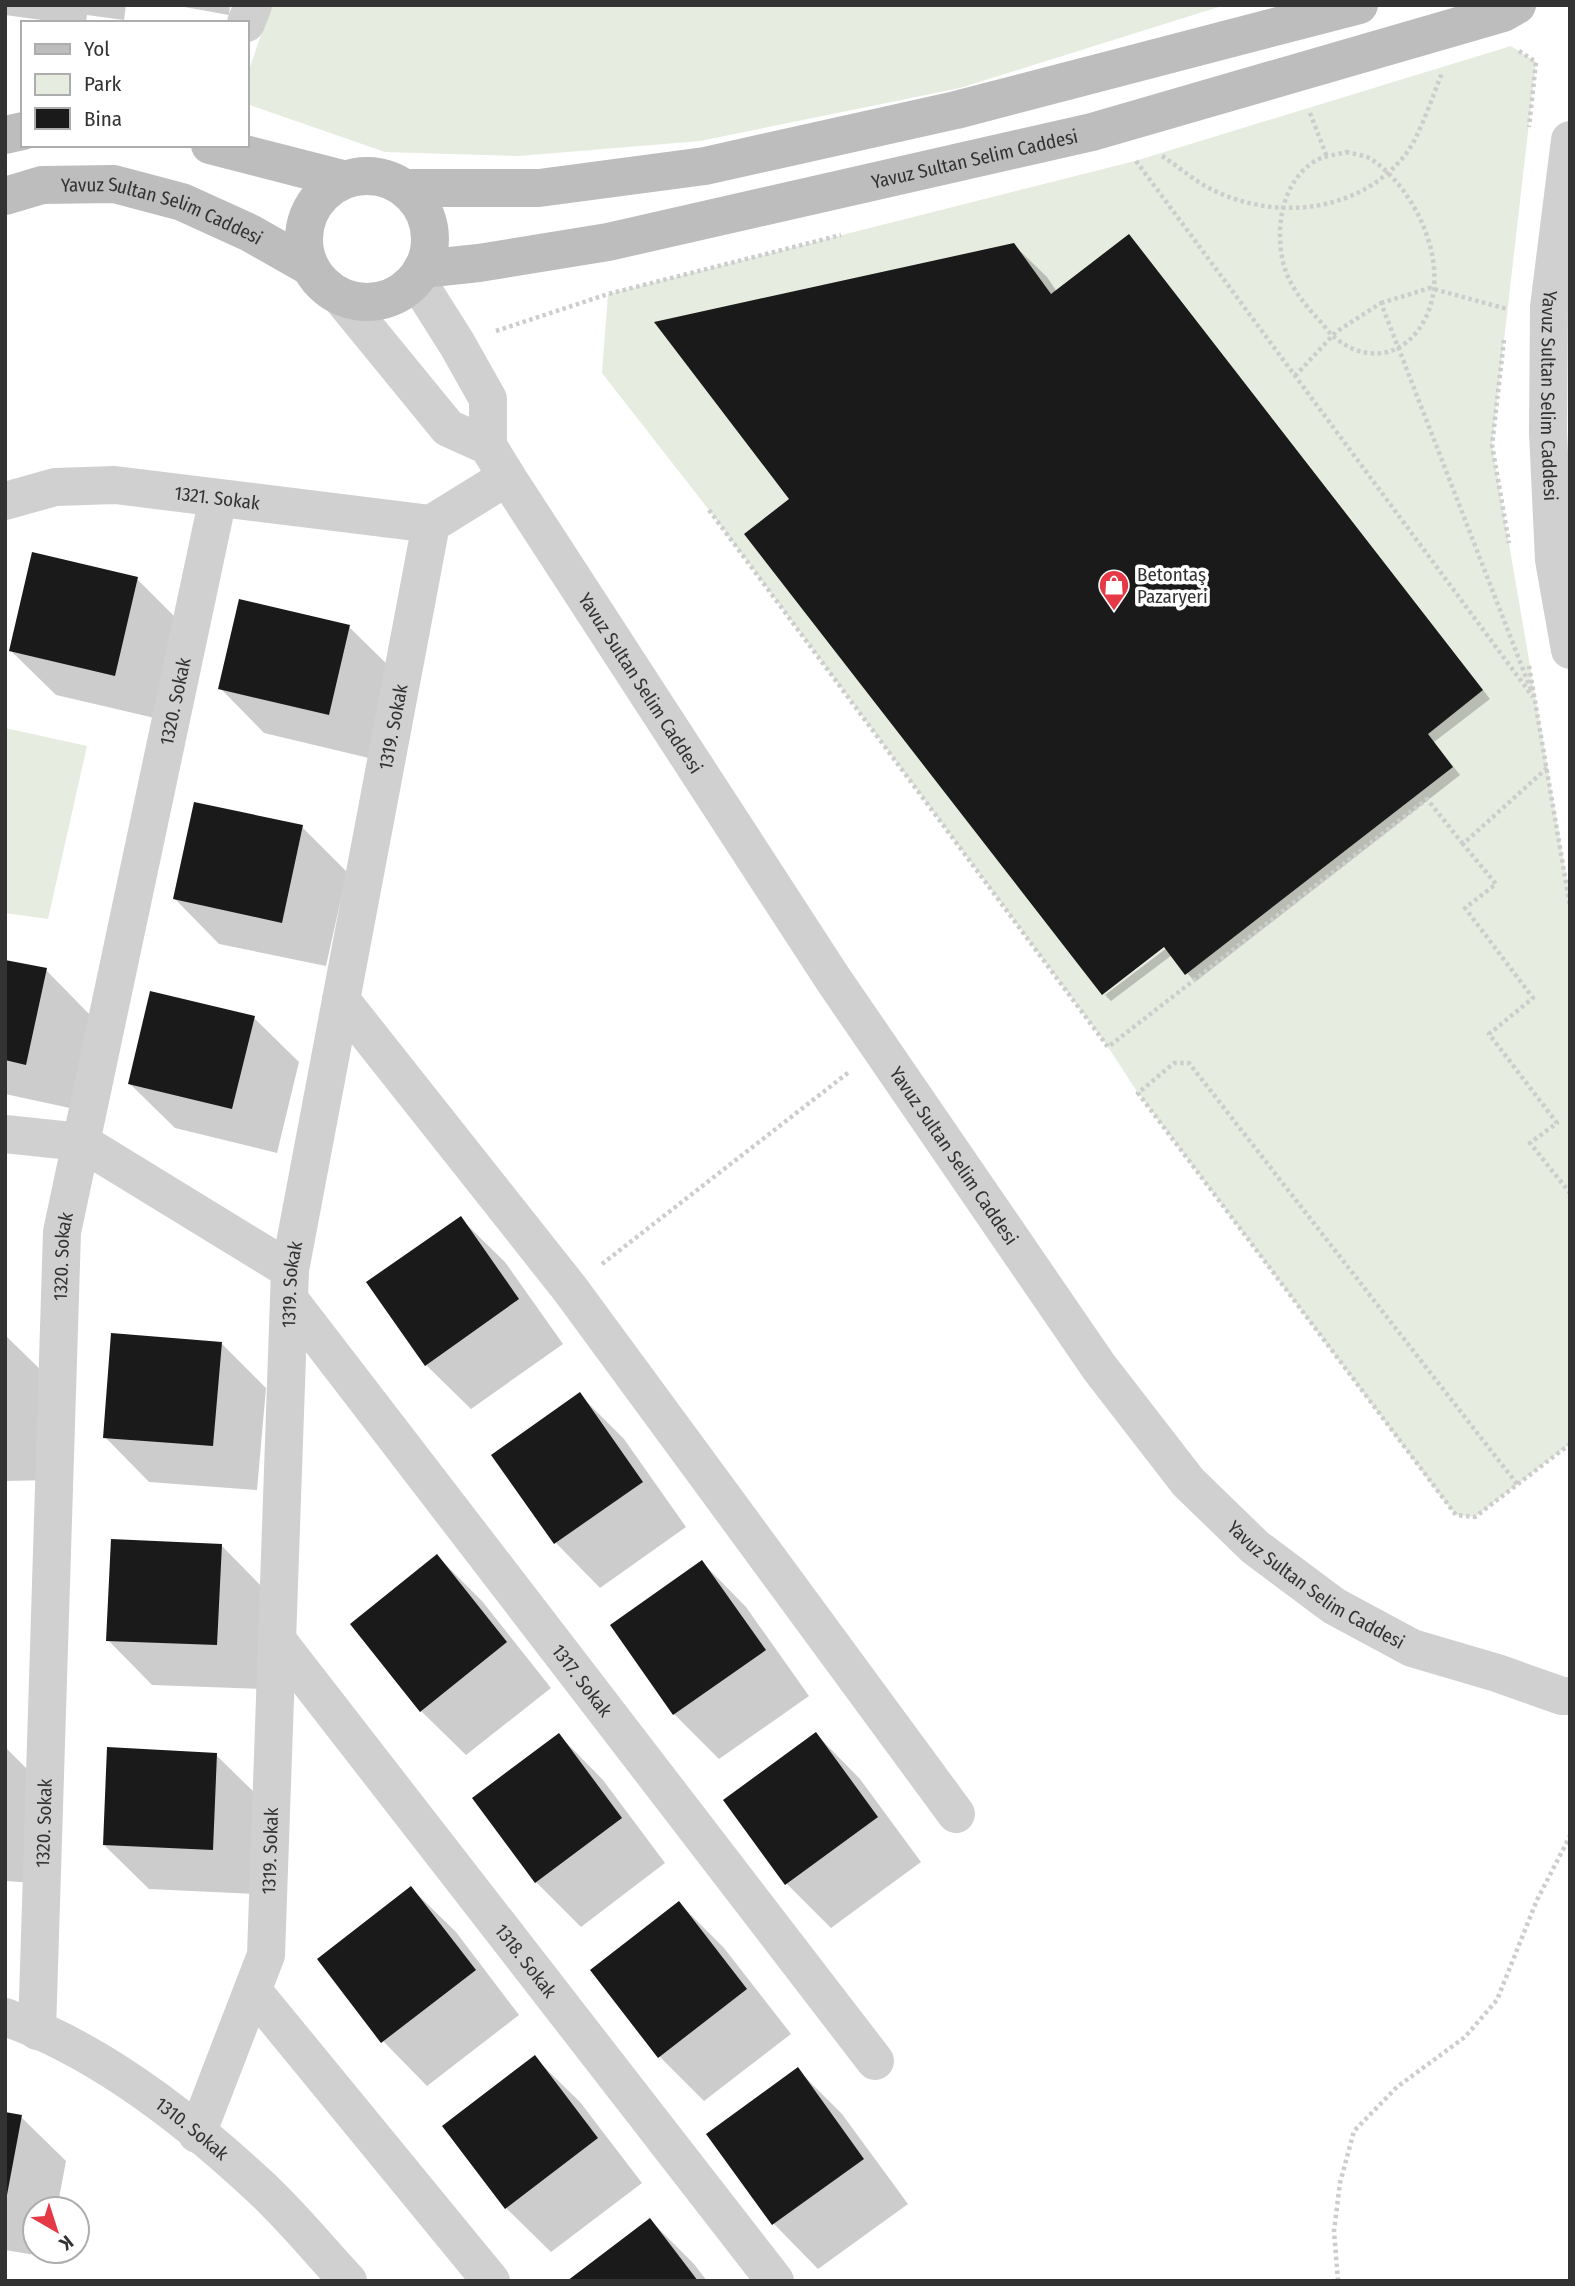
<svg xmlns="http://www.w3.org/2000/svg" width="1575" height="2286" viewBox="0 0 1575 2286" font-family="'Fira Sans Condensed',sans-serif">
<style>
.green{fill:#e6ecdf}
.shadow{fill:#0003}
.building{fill:#1a1a1a}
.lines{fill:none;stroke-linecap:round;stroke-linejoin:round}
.path{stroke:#cdcdcd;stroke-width:4.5;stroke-dasharray:3.5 3.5;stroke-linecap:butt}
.minor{stroke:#d0d0d0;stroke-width:38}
.tertiary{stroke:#d0d0d0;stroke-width:38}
.secondary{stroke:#bdbdbd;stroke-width:38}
.labels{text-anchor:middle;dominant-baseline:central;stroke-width:7;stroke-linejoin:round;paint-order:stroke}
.street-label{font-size:19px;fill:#333;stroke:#fff}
.poi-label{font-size:19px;fill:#333;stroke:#fff;text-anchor:start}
</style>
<rect width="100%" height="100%" fill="#fff"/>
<path class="green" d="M271 5H1225L960 88 700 141 519 156 385 152 247 104V76Z
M1511 46 1536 62 1492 445 1570 898V1444L1475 1517 1456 1515 1442 1498 1138 1093 1108 1047 709 510 602 373 608 294 1135 161Z
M5 728 87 746 48 919 5 913Z"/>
<path class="shadow" d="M5 5H126L124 20 87 15 86 23H64L5 15Z
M173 5H230L229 15Z
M1136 244 1490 699 1434 742 1460 775 1195 982 1172 955 1111 1001 1105 995 1172 944 791 499 1014 245 1047 277 1057 292Z
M137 579 182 624 159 719 56 695 11 651Z
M349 627 394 671 373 759 264 733 220 688Z
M302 827 347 872 326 966 219 944 175 899Z
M5 962 46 970 90 1015 70 1108 5 1094Z
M254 1018 299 1062 277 1153 175 1128 130 1084Z
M460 1218 505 1262 563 1344 471 1409 426 1365Z
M5 1335 50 1379 52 1480 5 1481Z
M221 1343 266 1388 257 1490 149 1482 105 1437Z
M580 1395 624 1439 686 1527 600 1588 556 1543 494 1455Z
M221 1545 265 1590 261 1689 152 1685 108 1640Z
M437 1556 482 1601 551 1688 466 1755 421 1711Z
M702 1562 746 1607 809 1696 719 1759 674 1714 612 1625Z
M816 1734 860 1779 921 1862 831 1928 786 1883Z
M559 1735 603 1780 665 1863 581 1927 536 1882 475 1798Z
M5 1747 41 1783 35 1883 5 1881Z
M216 1755 261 1799 257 1894 149 1889 104 1845Z
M411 1888 456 1932 519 2015 427 2086 383 2041Z
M679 1903 724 1948 791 2034 704 2101 660 2057 593 1971Z
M535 2058 580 2102 642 2183 551 2252 506 2208Z
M798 2070 842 2114 908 2204 818 2269 774 2224 709 2135Z
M5 2114 21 2117 66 2161 57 2209H35V2251H48L47 2257 5 2250Z
M650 2220 694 2264 707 2281H570Z"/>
<path class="building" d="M1129 234 1483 690 1428 734 1453 767 1185 975 1164 947 1102 995 744 534 789 499 654 322 1014 243 1051 294Z
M32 552 138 577 115 676 9 651Z
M239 599 350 625 329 715 218 689Z
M194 802 303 825 282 923 173 899Z
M5 960 47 968 26 1065 5 1060Z
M150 991 255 1016 232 1109 128 1084Z
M461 1216 519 1299 425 1366 366 1282Z
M111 1333 222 1342 213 1446 103 1438Z
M580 1392 643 1482 554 1544 491 1455Z
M111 1539 222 1544 217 1645 106 1641Z
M437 1554 507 1642 420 1712 350 1624Z
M702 1560 766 1650 673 1715 610 1625Z
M816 1732 878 1817 785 1885 723 1800Z
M559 1733 622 1818 535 1883 472 1798Z
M107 1747 217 1753 213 1850 103 1845Z
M411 1886 476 1970 381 2043 317 1959Z
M679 1901 747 1989 658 2058 590 1970Z
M535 2055 598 2138 505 2209 442 2126Z
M798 2067 864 2159 772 2225 706 2134Z
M5 2112 22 2115 7 2195H5Z
M650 2218 698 2281H567Z"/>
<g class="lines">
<path class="path" d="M1519 51 1536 62 1529 127
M1310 113 1327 157
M1346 152C1354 154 1364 155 1371 159 1417 190 1452 267 1425 319 1406 357 1366 365 1333 336 1328 332 1324 325 1319 320 1304 304 1288 284 1283 262 1275 226 1282 182 1315 161 1323 156 1336 155 1346 152Z
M1162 156C1179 167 1197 183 1215 191 1278 221 1360 212 1405 155 1419 138 1433 95 1442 73
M1136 161 1533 697
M1381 303 1430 288 1507 309
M496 331 608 294 841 235
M1504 340 1492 445 1509 543
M1295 376 1336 332 1381 303 1531 690
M709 510 1108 1047 1427 799 1463 844
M1529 666 1570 906
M1547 768 1463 844 1496 884 1465 908 1533 998 1489 1034 1557 1123 1530 1143 1570 1193
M602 1264 849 1072
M1517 1484 1189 1063H1174L1138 1093 1456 1515 1475 1517 1570 1444
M1338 2281 1334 2231 1340 2183 1354 2131 1397 2087 1465 2037 1497 2000 1537 1900 1570 1836"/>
<g class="minor">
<path d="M246 23 253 5"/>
<path id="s1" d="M5 501 55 487 115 485 431 524"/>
<path d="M341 1000 570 1289 956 1814"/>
<path d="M5 1134 81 1142 290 1270"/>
<path id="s2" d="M289 1299 875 2061"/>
<path id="s3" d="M277 1640 775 2281"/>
<path d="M253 1991 491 2281"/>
<path id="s4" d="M5 2017C98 2049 185 2117 257 2184 289 2213 318 2249 348 2281"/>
<path id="s5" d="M37 2031 62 1232 218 498"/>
<path id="s6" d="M197 2134 266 1955 290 1270 431 524 507 477"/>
</g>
<g class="tertiary">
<path id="s7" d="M1570 140 1549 307 1548 432 1554 560 1570 650"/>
<path id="s8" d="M416 279 457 344 488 399V446L507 477 833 979 1099 1367 1188 1482 1255 1547 1334 1606 1412 1648 1497 1673 1562 1696H1570"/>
<path d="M340 296 448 428 488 446"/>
</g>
<g class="secondary">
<path d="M5 135 23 131"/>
<path d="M210 145 342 179"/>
<circle cx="367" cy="239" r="63"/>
<path d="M407 188H539L705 166 956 110 1359 5"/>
<path id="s9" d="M5 196 42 185 114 184 182 202 250 233 310 267"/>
<path id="s10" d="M422 269 479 263 608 242 1092 132 1503 13 1517 5"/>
</g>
</g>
<defs>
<g id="shop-pin" transform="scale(1.575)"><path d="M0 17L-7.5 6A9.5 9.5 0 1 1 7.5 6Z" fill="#e63946" stroke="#fff"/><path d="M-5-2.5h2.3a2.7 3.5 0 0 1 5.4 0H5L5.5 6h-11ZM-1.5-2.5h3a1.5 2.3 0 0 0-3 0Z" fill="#fff"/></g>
</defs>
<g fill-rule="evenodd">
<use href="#shop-pin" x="1114" y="585"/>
</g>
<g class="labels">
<g class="street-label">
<text stroke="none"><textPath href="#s10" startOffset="564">Yavuz Sultan Selim Caddesi</textPath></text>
<text stroke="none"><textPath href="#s9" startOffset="163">Yavuz Sultan Selim Caddesi</textPath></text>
<text stroke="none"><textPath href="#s7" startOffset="257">Yavuz Sultan Selim Caddesi</textPath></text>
<text stroke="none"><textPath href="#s1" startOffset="215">1321. Sokak</textPath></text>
<text stroke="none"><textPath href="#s8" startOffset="469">Yavuz Sultan Selim Caddesi</textPath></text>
<text stroke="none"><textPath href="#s5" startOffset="1342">1320. Sokak</textPath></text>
<text stroke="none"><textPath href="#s6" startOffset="1430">1319. Sokak</textPath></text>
<text stroke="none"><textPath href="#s8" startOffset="1036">Yavuz Sultan Selim Caddesi</textPath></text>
<text stroke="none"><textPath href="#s5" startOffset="775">1320. Sokak</textPath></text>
<text stroke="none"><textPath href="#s6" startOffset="863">1319. Sokak</textPath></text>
<text stroke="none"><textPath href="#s8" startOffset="1603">Yavuz Sultan Selim Caddesi</textPath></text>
<text stroke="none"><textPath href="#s2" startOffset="481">1317. Sokak</textPath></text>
<text stroke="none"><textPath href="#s5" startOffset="208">1320. Sokak</textPath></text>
<text stroke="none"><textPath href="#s6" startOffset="296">1319. Sokak</textPath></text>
<text stroke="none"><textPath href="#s3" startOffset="406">1318. Sokak</textPath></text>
<text stroke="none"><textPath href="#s4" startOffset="219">1310. Sokak</textPath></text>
</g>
<g class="poi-label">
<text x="1137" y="574">Betontaş<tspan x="1137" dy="22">Pazaryeri</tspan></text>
</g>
</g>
<rect width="1575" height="2286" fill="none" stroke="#333333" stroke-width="14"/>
<rect x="21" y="21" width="228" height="126" fill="#ffffff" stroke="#adadad" stroke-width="2"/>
<rect x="35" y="44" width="35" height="10" fill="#bdbdbd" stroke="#adadad" stroke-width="2"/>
<text x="84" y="56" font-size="21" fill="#333333">Yol</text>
<rect x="35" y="74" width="35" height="21" fill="#e6ecdf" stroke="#adadad" stroke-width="2"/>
<text x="84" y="91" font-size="21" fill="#333333">Park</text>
<rect x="35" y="108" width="35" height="21" fill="#1a1a1a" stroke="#adadad" stroke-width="2"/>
<text x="84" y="126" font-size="21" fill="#333333">Bina</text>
<g transform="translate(56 2230) rotate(141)"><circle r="33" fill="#ffffff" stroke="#adadad" stroke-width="2"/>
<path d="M0-5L12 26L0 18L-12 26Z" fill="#e63946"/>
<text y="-10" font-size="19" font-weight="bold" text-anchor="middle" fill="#333333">K</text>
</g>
</svg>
